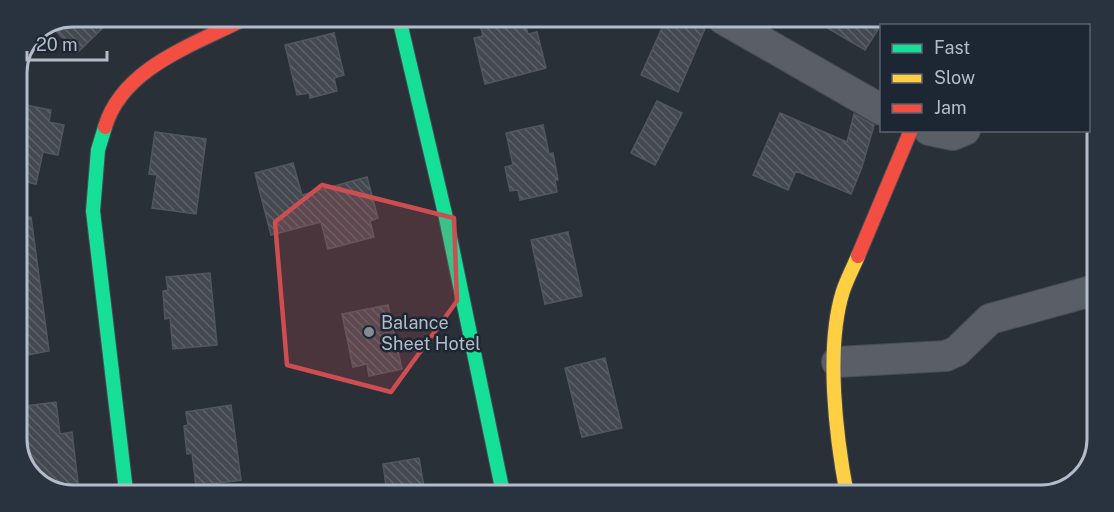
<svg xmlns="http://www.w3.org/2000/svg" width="1114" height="512" viewBox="0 0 1114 512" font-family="'Public Sans',sans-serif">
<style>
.building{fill:url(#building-back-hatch);stroke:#52575f;stroke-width:1.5}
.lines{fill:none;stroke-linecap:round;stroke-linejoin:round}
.street-casing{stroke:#484c53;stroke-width:32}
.fast-casing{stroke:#484c53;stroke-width:16}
.slow-casing{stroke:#484c53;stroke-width:16}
.jam-casing{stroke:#484c53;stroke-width:16}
.street{stroke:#5a5e66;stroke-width:30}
.fast{stroke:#16e098;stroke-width:14}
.slow{stroke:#ffcf43;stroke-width:14}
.jam{stroke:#f24e42;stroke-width:14}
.marked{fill:#ce4d50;fill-opacity:0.2;stroke:#ce4d50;stroke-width:4.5;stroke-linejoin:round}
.poi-dot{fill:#848b96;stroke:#1d2633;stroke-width:2}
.labels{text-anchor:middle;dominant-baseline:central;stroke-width:5;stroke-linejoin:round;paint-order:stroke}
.poi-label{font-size:18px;fill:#b4bcc9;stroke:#1d2633;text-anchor:start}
.rim{fill:none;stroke:#b4bcc9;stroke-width:3}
</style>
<defs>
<pattern id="building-back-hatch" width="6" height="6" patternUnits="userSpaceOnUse" patternTransform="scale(1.5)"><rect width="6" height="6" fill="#444950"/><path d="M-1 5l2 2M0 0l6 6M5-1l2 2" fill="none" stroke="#5d6168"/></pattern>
</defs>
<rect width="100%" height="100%" fill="#2a3038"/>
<path class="building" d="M73 16 114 17 77 53 51 26Z
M478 18 524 19 528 34 537 32 546 68 485 84 474 38 483 36Z
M666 19H691L706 26 678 92 641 75Z
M814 20H884L865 50Z
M334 33 344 75 334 78 337 91 310 98 309 93 297 95 285 45Z
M657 101 682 113 655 165 631 153Z
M17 103 51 110 49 122 64 125 58 155 43 152 36 184 17 180Z
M780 113 847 142 854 114 874 125 862 167 851 194 796 171 788 190 753 175Z
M543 125 549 154 553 153 558 180H555L557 192 520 200 518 190 510 191 505 167 513 165 506 133Z
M155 132 206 139 196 214 152 208 157 175 149 174Z
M293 163 302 195 367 177 378 218 370 221 374 237 328 249 321 222 271 235 255 173Z
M31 217 49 351 17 357V218Z
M568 232 582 296 545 304 531 240Z
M210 273 217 345 173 349 170 318 165 319 163 291 168 290 166 277Z
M388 305 402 369 369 376 367 364 353 367 342 314Z
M605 358 622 428 582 437 565 368Z
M56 402 60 434 72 432 79 491H51L26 471 17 444V407Z
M231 405 241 480 196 486 192 453 187 454 184 426 188 425 186 412Z
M419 458 425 493H387L383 464Z"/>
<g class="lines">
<g class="street-casing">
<path id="street" d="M723 19 882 110
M929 130 953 135 965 130
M837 362 946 356 957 351 990 319 1095 290"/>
</g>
<g class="fast-casing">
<path id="fast" d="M399 18 446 218 503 493
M105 127 98 150 93 211 126 491"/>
</g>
<g class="slow-casing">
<path id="slow" d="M847 495C836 437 825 348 843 291 847 279 853 268 858 256"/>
</g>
<g class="jam-casing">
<path id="jam" d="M105 127C123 66 197 44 248 17
M858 256 911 130"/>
</g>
<use href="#street" class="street"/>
<use href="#fast" class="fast"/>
<use href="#slow" class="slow"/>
<use href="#jam" class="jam"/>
</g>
<path class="marked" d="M322 185 454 218 457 301 391 392 287 365 275 222Z"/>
<circle class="poi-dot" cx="369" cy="332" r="6"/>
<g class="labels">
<g class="poi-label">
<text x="381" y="322">Balance<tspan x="381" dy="21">Sheet Hotel</tspan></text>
</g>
</g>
<path d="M0 0H1114V512H0ZM73 27H1041A46 46 0 0 1 1087 73V439A46 46 0 0 1 1041 485H73A46 46 0 0 1 27 439V73A46 46 0 0 1 73 27Z" fill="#29323f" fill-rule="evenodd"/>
<path class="rim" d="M73 27H1041A46 46 0 0 1 1087 73V439A46 46 0 0 1 1041 485H73A46 46 0 0 1 27 439V73A46 46 0 0 1 73 27Z"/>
<rect x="880" y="24" width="210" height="108" fill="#1d2633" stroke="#59626f" stroke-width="1.5"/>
<rect x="892" y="44" width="30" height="9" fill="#16e098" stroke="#59626f" stroke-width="1.5"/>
<text x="934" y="54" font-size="18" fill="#b4bcc9">Fast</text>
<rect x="892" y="74" width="30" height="9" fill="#ffcf43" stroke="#59626f" stroke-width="1.5"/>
<text x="934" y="84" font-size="18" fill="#b4bcc9">Slow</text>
<rect x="892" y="104" width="30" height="9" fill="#f24e42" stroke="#59626f" stroke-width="1.5"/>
<text x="934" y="114" font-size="18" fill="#b4bcc9">Jam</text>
<path d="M27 51v9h80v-9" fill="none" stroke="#b4bcc9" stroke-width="3"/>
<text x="36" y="51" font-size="18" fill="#b4bcc9" stroke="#1d2633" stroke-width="4.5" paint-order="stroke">20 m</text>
</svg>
